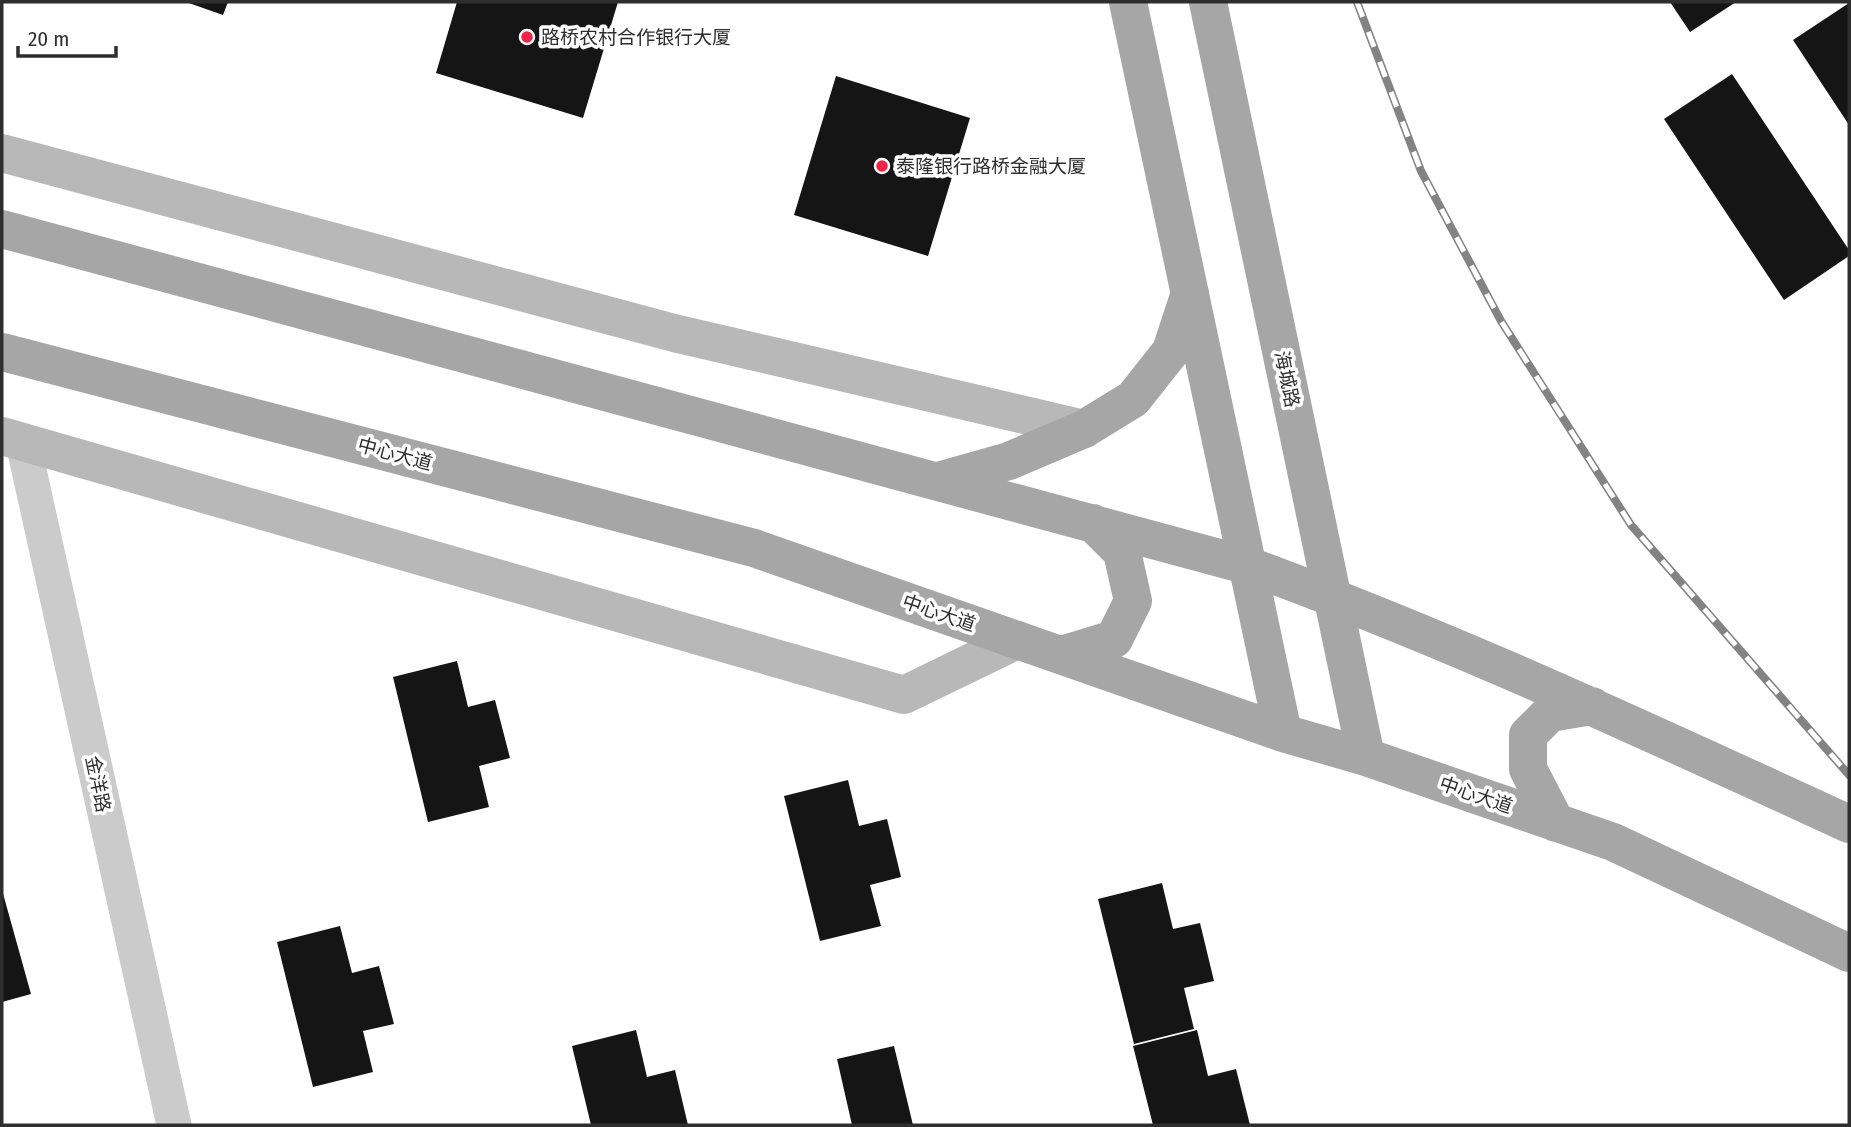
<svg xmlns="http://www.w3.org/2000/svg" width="1851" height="1127" viewBox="0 0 1851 1127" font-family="'Fira Sans Condensed','Noto Sans SC',sans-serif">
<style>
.building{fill:#151515}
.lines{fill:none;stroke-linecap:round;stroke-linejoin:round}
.tertiary{stroke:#cbcbcb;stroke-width:35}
.secondary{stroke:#b8b8b8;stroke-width:38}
.primary{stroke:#a6a6a6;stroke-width:38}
.rail-casing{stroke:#838383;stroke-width:8}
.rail{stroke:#fff;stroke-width:5;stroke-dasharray:16;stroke-linecap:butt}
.poi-dot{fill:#f32345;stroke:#fff;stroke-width:2.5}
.labels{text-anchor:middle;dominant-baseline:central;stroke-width:7;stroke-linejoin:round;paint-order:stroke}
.poi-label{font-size:19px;fill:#2e2e2e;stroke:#fff;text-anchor:start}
.street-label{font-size:19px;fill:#2e2e2e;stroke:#fff}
</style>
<rect width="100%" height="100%" fill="#fff"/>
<path class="building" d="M186 2H228L223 15Z
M457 2H618L583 118 436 73Z
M1670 2H1736L1690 32Z
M1849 3V125L1793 40Z
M1732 74 1849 250V256L1784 300 1664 119Z
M836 76 970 118 928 256 794 215Z
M457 661 468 707 495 700 510 758 479 766 489 807 428 822 393 677Z
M848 780 859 826 887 819 901 877 870 885 881 926 820 941 784 796Z
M1162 883 1173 929 1200 923 1214 981 1184 988 1194 1029 1134 1044 1098 899Z
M2 890 31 994 2 1002Z
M340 926 352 973 379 966 394 1024 363 1031 373 1072 313 1087 277 942Z
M636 1030 647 1077 675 1070 688 1125H591L572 1046Z
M1197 1030 1208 1076 1236 1069 1250 1125H1153L1133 1046Z
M894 1046 913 1125H852L837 1059Z"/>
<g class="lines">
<path class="tertiary" d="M23 443 174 1125"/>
<path class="secondary" d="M2 153 674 333 1084 429
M2 436 904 695 1017 640"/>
<path class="primary" d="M1128 2 1283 733
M1208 2 1366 757
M2 229 1249 566C1454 641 1651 733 1849 824
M2 352 754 548 1283 733 1366 757 1613 842 1849 953
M938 481 1009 461 1084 429 1133 399 1171 351 1190 293
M1062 655 1114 639 1133 601 1122 552 1093 523
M1556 823 1528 769V735L1550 713 1592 706"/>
<g class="rail-casing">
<path id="rail" d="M1357 2 1421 171 1501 321 1631 525 1849 775"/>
</g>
<use href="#rail" class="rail"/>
</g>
<g class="poi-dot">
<circle cx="527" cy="37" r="7"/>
<circle cx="882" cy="166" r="7"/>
</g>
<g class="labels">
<g class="poi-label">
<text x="541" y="37">路桥农村合作银行大厦</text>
<text x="896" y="166">泰隆银行路桥金融大厦</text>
</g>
<g class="street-label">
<text transform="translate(1287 379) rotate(78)">海城路</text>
<text transform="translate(395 454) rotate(15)">中心大道</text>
<text transform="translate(939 613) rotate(19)">中心大道</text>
<text transform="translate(98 784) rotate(78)">金洋路</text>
<text transform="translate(1476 795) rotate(19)">中心大道</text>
</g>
</g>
<rect width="1851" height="1127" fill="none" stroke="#2e2e2e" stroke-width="7"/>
<path d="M18 46v10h98v-10" fill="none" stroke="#2e2e2e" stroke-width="3.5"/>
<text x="28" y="46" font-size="21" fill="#2e2e2e" stroke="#ffffff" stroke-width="5" paint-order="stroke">20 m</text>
</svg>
